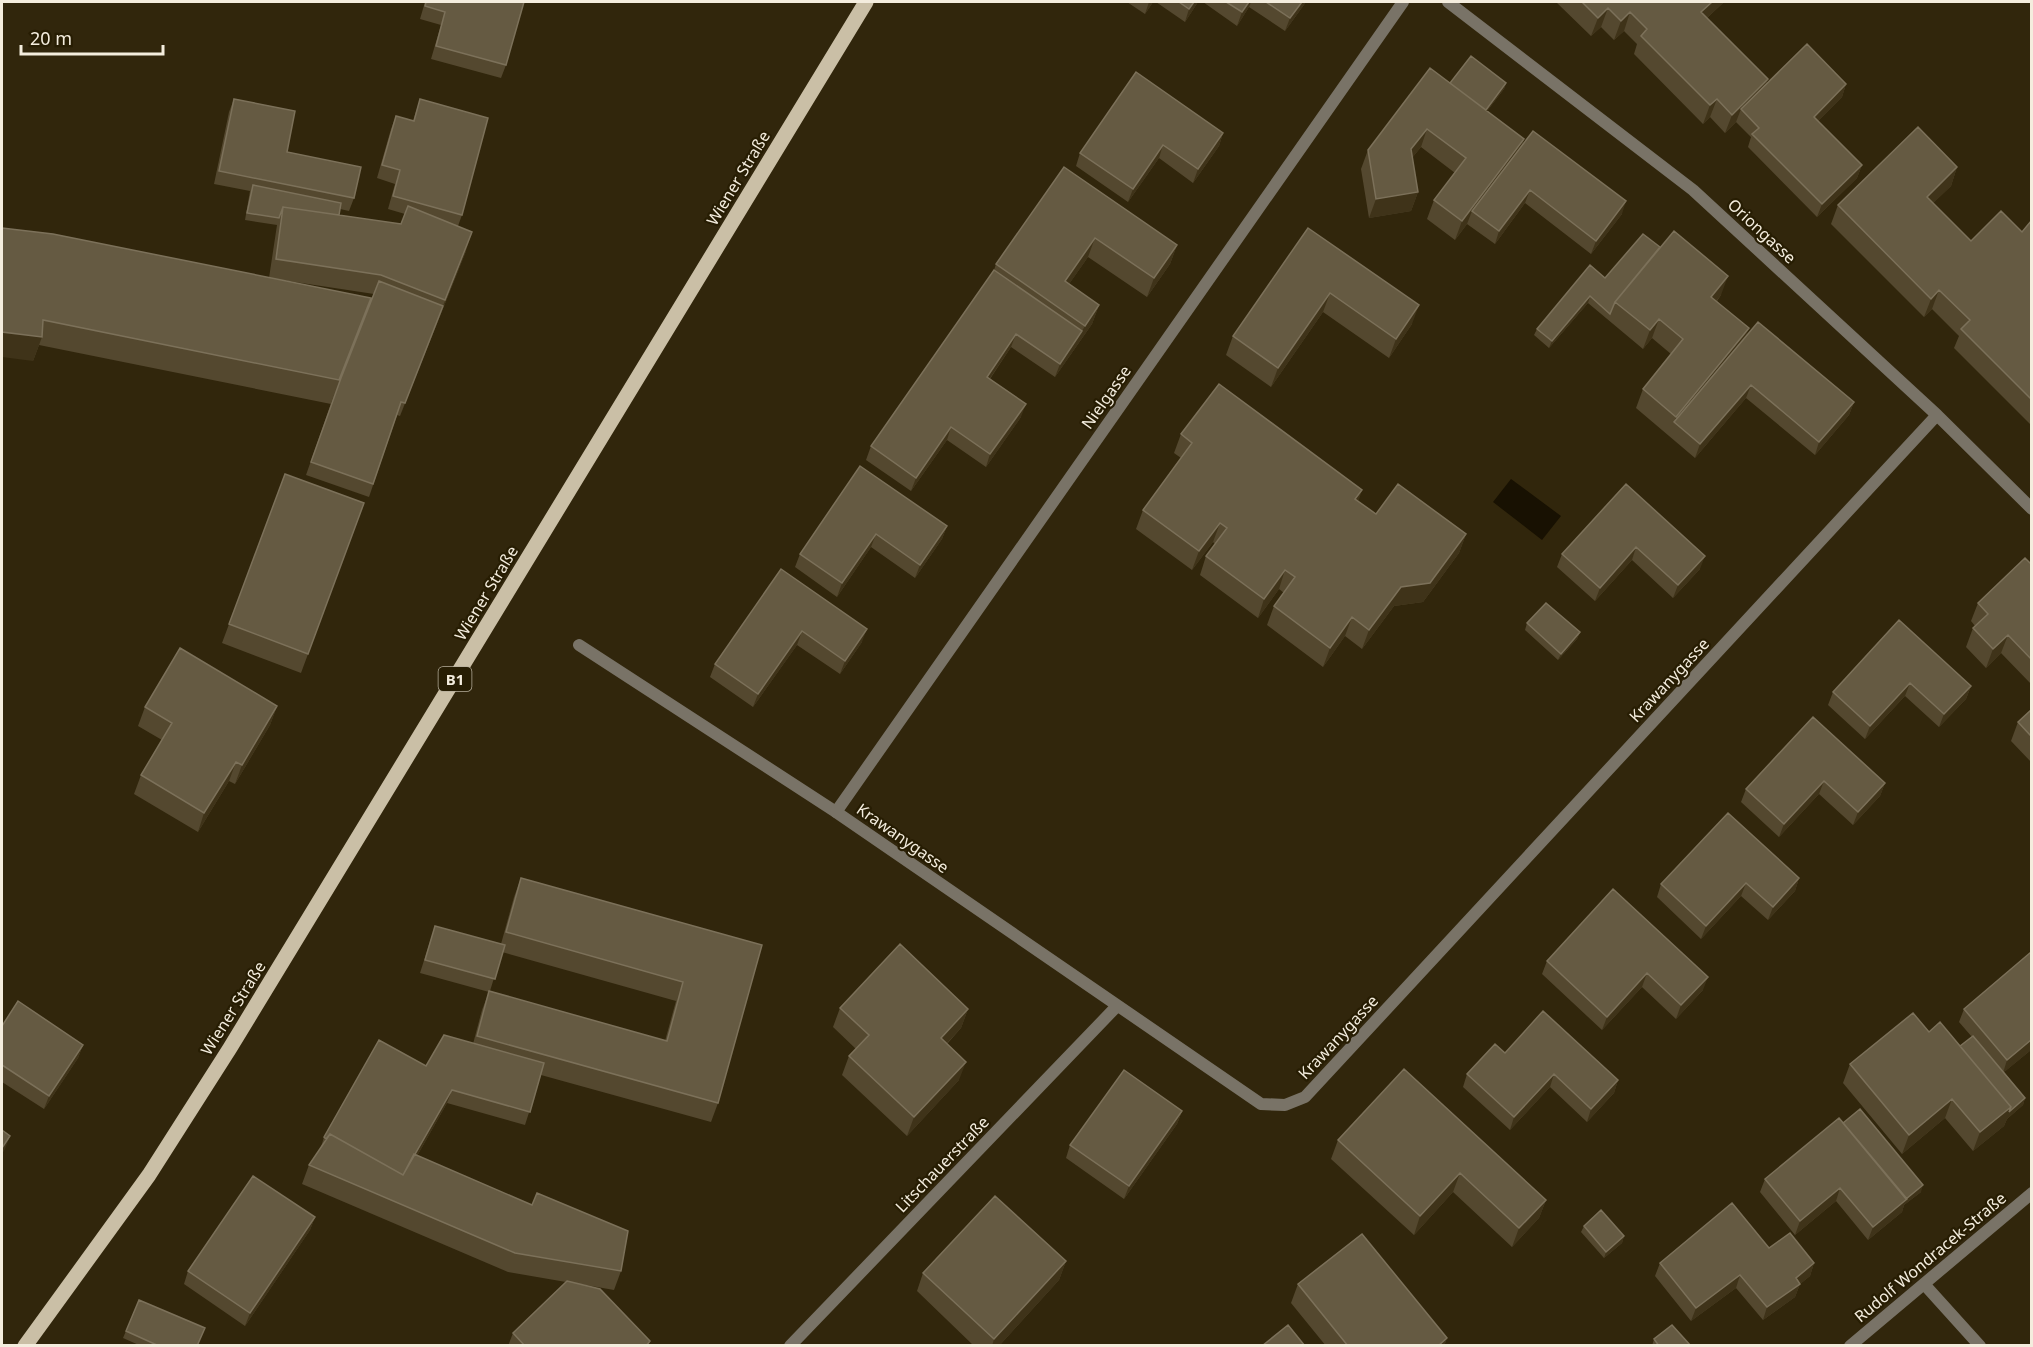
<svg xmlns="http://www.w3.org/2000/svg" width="2033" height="1347" viewBox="0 0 2033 1347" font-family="'Noto Sans',sans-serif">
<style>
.water{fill:#181102}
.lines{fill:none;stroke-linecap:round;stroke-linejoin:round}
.service{stroke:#797367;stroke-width:12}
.minor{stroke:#797367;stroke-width:12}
.primary{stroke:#cabfa6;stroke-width:15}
.wall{fill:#54482f;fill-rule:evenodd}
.shaded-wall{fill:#3f3319}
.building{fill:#655a42;stroke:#7c715a;stroke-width:1.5}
.labels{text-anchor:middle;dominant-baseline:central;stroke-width:4.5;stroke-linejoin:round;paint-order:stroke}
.shield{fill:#271d03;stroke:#b6af9c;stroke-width:1.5}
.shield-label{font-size:15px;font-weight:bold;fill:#f4edde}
.street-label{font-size:16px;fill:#f4edde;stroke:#271d03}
</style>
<rect width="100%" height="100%" fill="#31260c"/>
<path class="water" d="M1511 479 1561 516 1542 540 1493 502Z"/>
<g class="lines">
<path class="service" d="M579 645 836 812"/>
<path class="minor" d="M1403 2 836 812 1261 1104 1285 1105 1305 1097 1937 415
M1448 2 1693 190 1937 415 2032 509
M1924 1284 1980 1346
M790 1346 1117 1006
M1850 1346 2032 1193"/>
<path class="primary" d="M25 1346 149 1175 230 1048 866 2"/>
</g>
<path class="wall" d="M425 2H524L506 65 501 78 431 59 441 25 420 19Z
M1127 2H1153L1145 14Z
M1156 2H1198L1185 22Z
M1203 2H1306L1285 31 1249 7 1237 26Z
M1556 2H1724L1707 18 1768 79 1766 84H1846L1842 97 1818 121 1862 165 1857 178 1817 217 1748 147 1751 137 1736 122 1725 133 1710 117 1703 124 1634 54 1637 44 1624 31 1614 40 1601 27 1591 36Z
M1450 83H1506L1504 89 1487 111 1524 139 1522 145 1622 214 1591 254 1525 203 1495 244 1467 224 1455 240 1427 219 1434 200 1455 173 1421 147 1412 158 1418 192 1411 211 1369 218 1361 169 1368 150Z
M234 99 287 152 354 198 349 211 340 209 339 215 401 224 405 214 388 209 395 184 377 178 391 129 396 116 413 121 420 99 462 215 458 226 466 251 400 416 397 415 369 497 306 475 335 392 331 404 39 345 33 361 2 228 269 278 277 225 245 220 250 191 214 184 229 112ZM275 279 374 294 363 321Z
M1223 133 1219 146 1193 183 1159 158 1128 202 1076 166 1080 153Z
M1064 167 1177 245 1170 264 1147 297 1088 257 1069 284 1099 305 1092 324 1055 377 1011 347 990 379 1021 417 986 467 947 440 911 491 866 460 871 446 994 270 996 264Z
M1957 167 1951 186 1933 203 1971 241 2022 232 2031 221V425L1954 348 1959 336 1932 309 1924 317 1831 224 1838 205Z
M1308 228 1412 324 1389 358 1323 312 1271 387 1226 355 1233 336Z
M1605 278 1721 295 1717 301 1747 335 1854 402 1849 415 1815 455 1746 398 1695 458 1636 408 1643 389 1671 354 1652 338 1643 349 1588 303 1549 348 1534 335 1537 329Z
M1181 434 1358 501 1376 514 1466 534 1459 553 1423 602 1394 606 1362 649 1345 636 1323 667 1267 625 1274 606 1284 593 1279 589 1258 618 1200 575 1206 556 1215 544 1213 542 1192 570 1136 529 1143 510 1181 458 1174 453Z
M860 466 947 526 942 539 915 578 871 547 837 597 795 567 800 554Z
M285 474 364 503 301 673 222 643Z
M1626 484 1700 569 1673 598 1632 560 1595 601 1557 567 1562 554Z
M2031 564V684L2001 653 1986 668 1966 647 1973 628 1975 626 1971 621 1978 603Z
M781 569 862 642 840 674 797 645 753 707 710 677 715 664Z
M1899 620 1971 686 1966 699 1939 727 1905 696 1865 739 1828 705 1833 692Z
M1527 623 1580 632 1577 639 1558 660 1525 630Z
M277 706 270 725 235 784 229 781 198 832 134 794 141 775 162 740 138 726 145 707Z
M2031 710V762L2011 741 2018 722Z
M1813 717 1885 783 1880 796 1853 825 1819 794 1779 837 1741 802 1746 789Z
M521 878 762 945 718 1103 711 1122 541 1075 525 1125 447 1103 417 1156 621 1271 614 1290 580 1284 650 1341 648 1346H508L513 1333 566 1282 508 1272 302 1184 309 1165 321 1147 324 1137 426 1066 473 1044 482 1010 489 992 420 973 435 926 501 944 514 897ZM502 952 676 1001 665 1041 490 991Z
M1799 878 1795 891 1768 920 1741 896 1701 939 1657 897 1661 884Z
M1613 889 1703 990 1676 1019 1642 987 1602 1030 1542 974 1547 961Z
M840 1008 968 1009 961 1028 947 1044 959 1080 907 1136 842 1075 849 1056 856 1049 833 1027Z
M1964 1009 2031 1050 2004 1072 2025 1098 2023 1105 2007 1119 2004 1126 1973 1151 1945 1118 1902 1154 1843 1083 1850 1064 1929 1032 1960 1046 1972 1037 1959 1022Z
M2 1026 83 1045 78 1058 44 1109 2 1082Z
M1505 1053 1618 1080 1614 1093 1587 1122 1550 1087 1510 1130 1463 1087 1467 1074Z
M1404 1069 1546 1200 1539 1218 1512 1247 1453 1192 1414 1235 1331 1159 1338 1140Z
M1182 1111 1177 1124 1124 1199 1066 1158 1070 1145Z
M1843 1123 1921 1192 1904 1205 1902 1212 1868 1240 1836 1201 1795 1235 1760 1192 1765 1179Z
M315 1217 310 1230 245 1326 184 1284 188 1271Z
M1584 1226 1624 1236 1622 1243 1604 1258 1581 1232Z
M1769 1248 1814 1263 1810 1276 1800 1284 1795 1297 1763 1320 1736 1288 1691 1321 1655 1276 1660 1263Z
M1066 1261 1059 1280 999 1346H974L917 1291 923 1273Z
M1298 1284 1447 1338 1444 1346H1326L1291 1303Z
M139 1300 198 1346H141L123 1338Z
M1654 1339 1691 1346H1652Z"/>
<path class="shaded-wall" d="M1149 2H1153L1145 14Z
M1194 2H1198L1185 22 1189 9Z
M1249 2H1251L1249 7 1237 26 1242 12Z
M1302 2H1306L1285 31 1290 18Z
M1712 2H1724L1694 30 1701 12Z
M1608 8 1601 27 1591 36 1598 18Z
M1630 12 1624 31 1614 40 1621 21Z
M1768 79 1761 97 1741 109 1736 122 1725 133 1732 115Z
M1506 83 1504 89 1475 127 1478 120Z
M1846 84 1842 97 1809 130 1814 117Z
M1717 99 1710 117 1703 124 1710 105Z
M1427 129 1421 147 1404 168 1411 149Z
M1223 133 1219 146 1193 183 1198 169Z
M1524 139 1517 158 1472 211 1467 224 1455 240 1462 221Z
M1163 145 1159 158 1128 202 1133 189Z
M1862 165 1857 178 1817 217 1822 204Z
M1957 167 1951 186 1920 216 1927 197Z
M1530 190 1525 203 1495 244 1499 231Z
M1418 192 1411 211 1369 218 1376 199Z
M1626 201 1622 214 1591 254 1596 241Z
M472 232 466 251 400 416 405 403Z
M1095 238 1088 257 1058 300 1065 281Z
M1177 245 1170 264 1147 297 1154 278Z
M1728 276 1721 295 1704 316 1711 297Z
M1939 290 1932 309 1924 317 1931 299Z
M1330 293 1323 312 1271 387 1278 368Z
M1590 296 1588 303 1549 348 1552 341Z
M1099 305 1092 324 1055 377 1060 364 1082 331 1085 326Z
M1419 305 1412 324 1389 358 1396 339Z
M1659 319 1652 338 1643 349 1650 330Z
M1749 328 1742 347 1674 422 1676 417Z
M2 332 42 337 33 361 2 357Z
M1016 334 1011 347 982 390 987 377Z
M1751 385 1746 398 1695 458 1700 444Z
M1854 402 1849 415 1815 455 1819 442Z
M1026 404 1021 417 986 467 990 454Z
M951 427 947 440 911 491 916 478Z
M1362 490 1356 509 1355 499Z
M1220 523 1213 542 1192 570 1199 551Z
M947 526 942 539 915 578 920 565Z
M876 534 871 547 837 597 842 583Z
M1466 534 1459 553 1423 602 1394 606 1362 649 1369 630 1401 587Z
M1636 547 1632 560 1595 601 1600 588Z
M1705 556 1700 569 1673 598 1678 585Z
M1285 570 1279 589 1258 618 1264 599Z
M1352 617 1345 636 1323 667 1330 648Z
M867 629 862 642 840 674 845 661Z
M802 631 797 645 753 707 758 694Z
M1580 632 1577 639 1558 660 1561 654Z
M2008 635 2001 653 1986 668 1993 649Z
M1910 683 1905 696 1865 739 1870 726Z
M1971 686 1966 699 1939 727 1944 714Z
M277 706 270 725 235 784 242 765Z
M236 762 229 781 198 832 204 813Z
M1824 781 1819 794 1779 837 1784 824Z
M1885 783 1880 796 1853 825 1858 812Z
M1799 878 1795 891 1768 920 1773 907Z
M1746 883 1741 896 1701 939 1706 926Z
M1647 973 1642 987 1602 1030 1607 1017Z
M1708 977 1703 990 1676 1019 1681 1005Z
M968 1009 961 1028 934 1057 941 1038Z
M2031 1040V1050L2003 1073 2007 1060Z
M83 1045 78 1058 44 1109 49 1096Z
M966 1062 959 1080 907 1136 914 1117Z
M1554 1074 1550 1087 1510 1130 1514 1117Z
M1618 1080 1614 1093 1587 1122 1591 1109Z
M452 1090 447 1103 396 1193 401 1180Z
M2025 1098 2023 1105 2007 1119 2004 1126 1973 1151 1980 1132 2011 1107Z
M1952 1099 1945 1118 1902 1154 1909 1135Z
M1182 1111 1177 1124 1124 1199 1129 1186Z
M10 1136 5 1149 2 1154V1148Z
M1460 1173 1453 1192 1414 1235 1420 1216Z
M1923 1185 1921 1192 1904 1205 1902 1212 1868 1240 1873 1227Z
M1840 1188 1836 1201 1795 1235 1800 1221Z
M1546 1200 1539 1218 1512 1247 1519 1228Z
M315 1217 310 1230 245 1326 250 1313Z
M1624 1236 1622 1243 1604 1258 1606 1252Z
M1066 1261 1059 1280 999 1346H992L994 1339Z
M1814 1263 1810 1276 1800 1284 1795 1297 1763 1320 1767 1307 1796 1278Z
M1740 1275 1736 1288 1691 1321 1696 1308Z
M1447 1338 1444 1346H1438Z"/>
<path class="building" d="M426 2H524L506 65 436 46 445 12 425 6Z
M1179 2H1194L1189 9Z
M1226 2H1249L1242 12Z
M1266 2H1302L1290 18Z
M1582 2H1712L1701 12 1768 79 1732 115 1717 99 1710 105 1641 36 1647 29 1630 12 1621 21 1608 8 1598 18Z
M1807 44 1846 84 1814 117 1862 165 1822 204 1752 134 1759 128 1741 109Z
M1471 56 1506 83 1486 110 1450 83Z
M1430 68 1524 139 1462 221 1434 200 1466 158 1427 129 1411 149 1418 192 1376 199 1368 150Z
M1136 72 1223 133 1198 169 1163 145 1133 189 1080 153Z
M234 99 295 111 287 152 361 167 354 198 219 171Z
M420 99 488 118 462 215 393 196 400 170 382 165 396 116 414 121Z
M1918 127 1957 167 1927 197 1971 241 2001 211 2022 232 2031 221V399L1961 329 1970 320 1939 290 1931 299 1838 205Z
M1533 131 1626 201 1596 241 1530 190 1499 231 1472 211Z
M1064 167 1177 245 1154 278 1095 238 1065 281 1099 305 1085 326 996 264Z
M253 185 341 203 339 215 283 207 279 218 247 213Z
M408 206 472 232 445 300 381 275 276 259 283 207 401 224Z
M2 228 53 234 371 298 339 380 43 320 42 337 2 332Z
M1308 228 1419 305 1396 339 1330 293 1278 368 1233 336Z
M1674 231 1728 276 1711 297 1749 328 1676 417 1643 389 1683 339 1659 319 1650 330 1615 302Z
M1643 234 1660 247 1615 302 1610 314 1590 296 1552 341 1537 329 1590 265 1605 278Z
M994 270 1082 331 1060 364 1016 334 987 377 1026 404 990 454 951 427 916 478 871 446Z
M379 281 443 306 405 403 401 402 373 484 311 462 341 378Z
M1758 322 1854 402 1819 442 1751 385 1700 444 1674 422Z
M1219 384 1362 490 1355 499 1376 514 1398 484 1466 534 1430 583 1401 587 1369 630 1352 617 1330 648 1274 606 1295 577 1285 570 1264 599 1206 556 1227 528 1220 523 1199 551 1143 510 1192 443 1181 434Z
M860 466 947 526 920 565 876 534 842 583 800 554Z
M285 474 364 503 308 654 229 624Z
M1626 484 1705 556 1678 585 1636 547 1600 588 1562 554Z
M2025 558 2031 564V659L2008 635 1993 649 1973 628 1988 614 1978 603Z
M781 569 867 629 845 661 802 631 758 694 715 664Z
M1546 603 1580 632 1561 654 1527 623Z
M1899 620 1971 686 1944 714 1910 683 1870 726 1833 692Z
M180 648 277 706 242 765 236 762 204 813 141 775 172 723 145 707Z
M2031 710V736L2018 722Z
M1813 717 1885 783 1858 812 1824 781 1784 824 1746 789Z
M1728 813 1799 878 1773 907 1746 883 1706 926 1661 884Z
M521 878 762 945 718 1103 477 1036 489 991 667 1041 683 982 506 932Z
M1613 889 1708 977 1681 1005 1647 973 1607 1017 1547 961Z
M435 926 505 945 495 979 425 960Z
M900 944 968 1009 941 1038 966 1062 914 1117 849 1056 869 1035 840 1008Z
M2031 952V1040L2007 1060 1964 1009Z
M18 1001 83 1045 49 1096 2 1065V1026Z
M1543 1011 1618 1080 1591 1109 1554 1074 1514 1117 1467 1074 1495 1044 1505 1053Z
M1913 1013 1929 1032 1940 1022 2011 1107 1980 1132 1952 1099 1909 1135 1850 1064Z
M444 1035 544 1063 530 1112 452 1090 403 1175 330 1134 326 1139 324 1137 379 1040 426 1066Z
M1973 1036 2025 1098 2009 1112 2011 1107 1960 1046Z
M1404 1069 1546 1200 1519 1228 1460 1173 1420 1216 1338 1140Z
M1124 1070 1182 1111 1129 1186 1070 1145Z
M1860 1109 1923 1185 1906 1199 1843 1123Z
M1839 1118 1907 1199 1873 1227 1840 1188 1800 1221 1765 1179Z
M2 1130 10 1136 2 1148Z
M330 1134 403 1175 414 1154 532 1205 537 1193 628 1231 621 1271 515 1253 309 1165Z
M253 1176 315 1217 250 1313 188 1271Z
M995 1196 1066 1261 994 1339 923 1273Z
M1732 1203 1769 1248 1790 1233 1814 1263 1796 1278 1800 1284 1767 1307 1740 1275 1696 1308 1660 1263Z
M1601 1210 1624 1236 1606 1252 1584 1226Z
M1362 1234 1447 1338 1438 1346H1348L1298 1284Z
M567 1281 600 1289 650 1341 646 1346H525L513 1333Z
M139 1300 205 1328 197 1346H159L126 1331Z
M1288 1325 1305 1346H1262Z
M1672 1325 1691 1346H1659L1654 1339Z"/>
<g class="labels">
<rect class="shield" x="438.5" y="667" width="33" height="24" rx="4.5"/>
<g class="shield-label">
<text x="455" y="679">B1</text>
</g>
<g class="street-label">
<text transform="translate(738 178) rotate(-59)">Wiener Straße</text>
<text transform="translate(1762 231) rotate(43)">Oriongasse</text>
<text transform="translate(1106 397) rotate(-55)">Nielgasse</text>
<text transform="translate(486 593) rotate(-59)">Wiener Straße</text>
<text transform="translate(1669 680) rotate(-47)">Krawanygasse</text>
<text transform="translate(903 838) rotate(35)">Krawanygasse</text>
<text transform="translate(233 1008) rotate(-58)">Wiener Straße</text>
<text transform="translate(1338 1037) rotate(-47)">Krawanygasse</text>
<text transform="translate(942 1164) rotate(-46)">Litschauerstraße</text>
<text transform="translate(1930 1257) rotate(-40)">Rudolf Wondracek-Straße</text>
</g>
</g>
<rect width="2033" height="1347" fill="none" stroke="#f4edde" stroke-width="6"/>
<path d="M21 45v9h142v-9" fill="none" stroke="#f4edde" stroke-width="3"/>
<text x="30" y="45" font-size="18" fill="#f4edde" stroke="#271d03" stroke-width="4.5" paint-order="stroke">20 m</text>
</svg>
